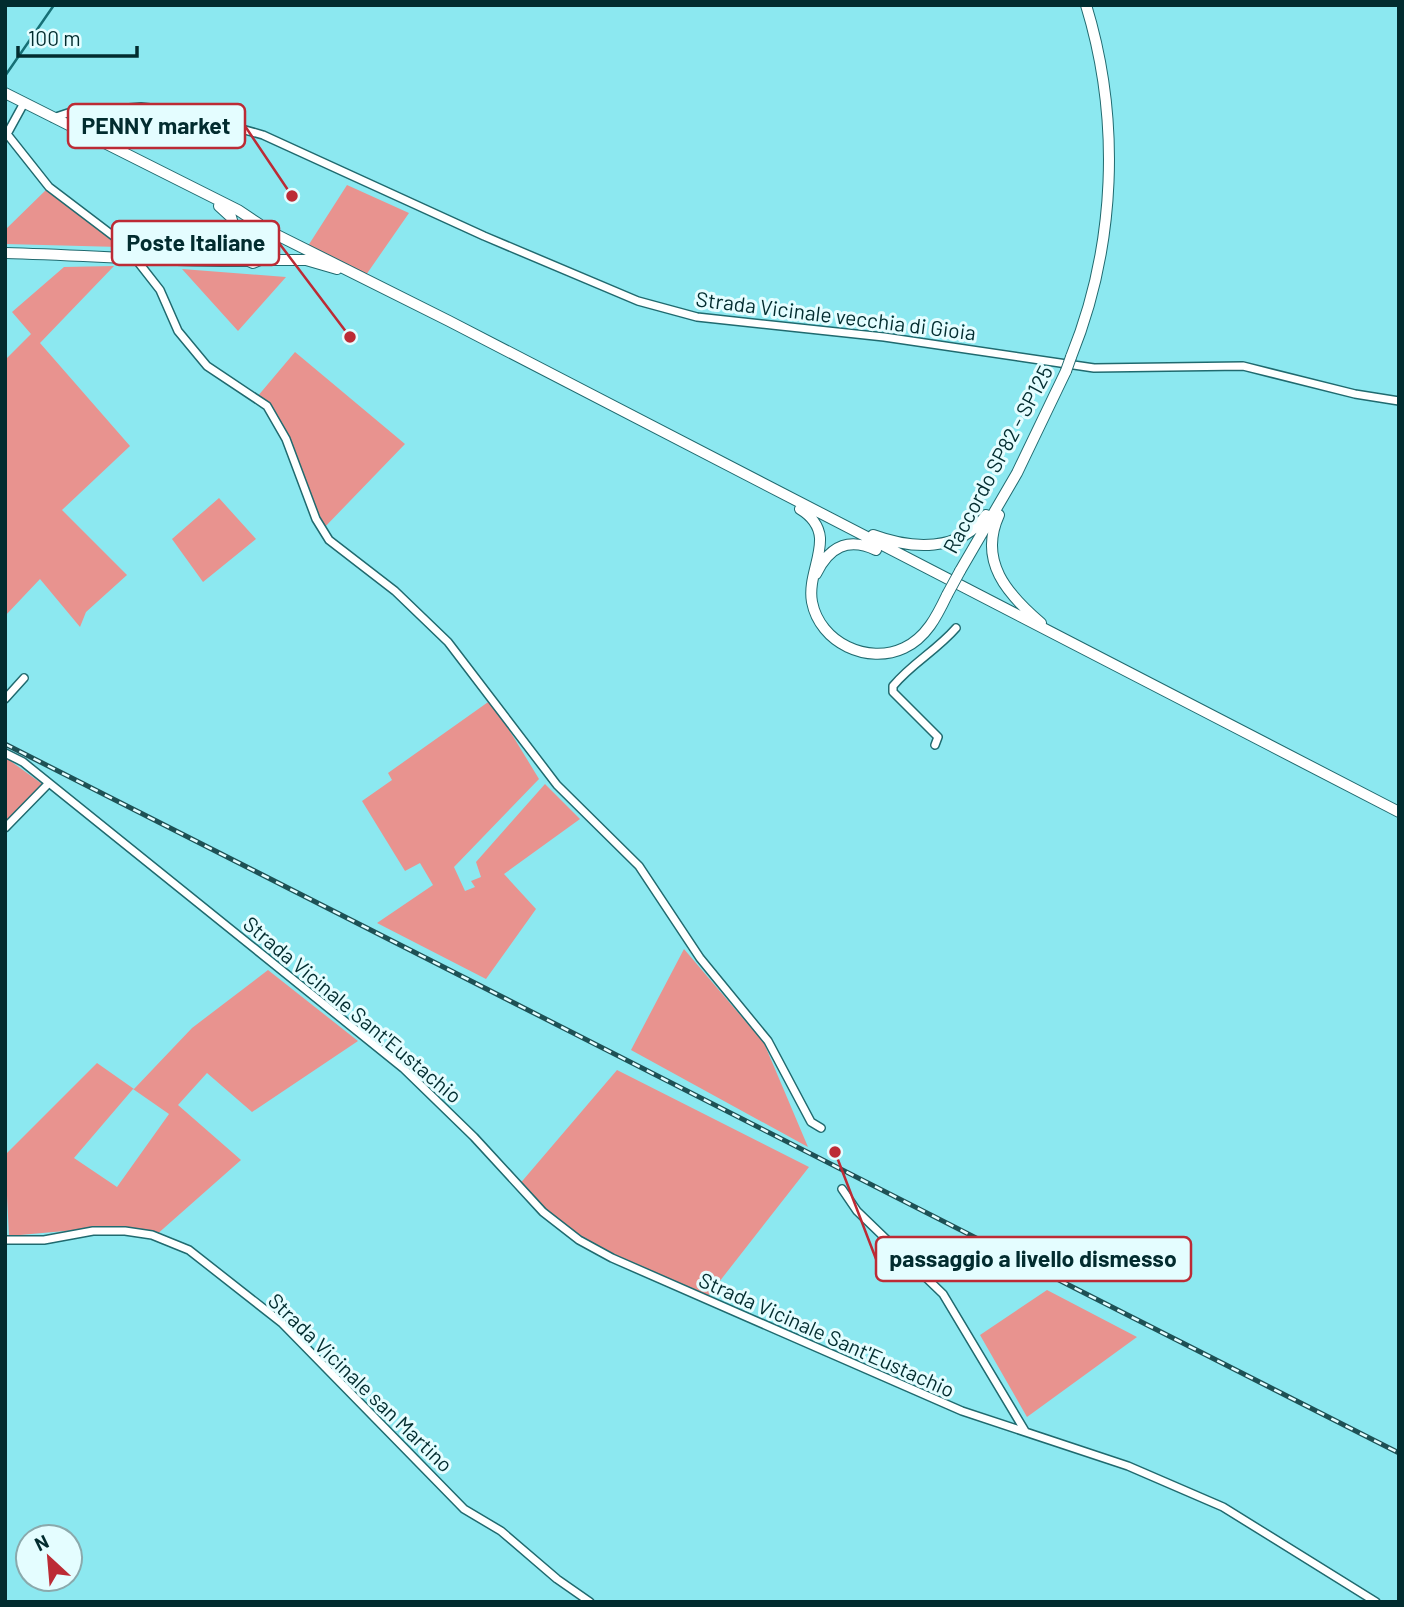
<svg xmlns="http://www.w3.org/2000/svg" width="1404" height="1607" viewBox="0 0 1404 1607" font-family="Barlow,sans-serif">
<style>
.green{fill:#e8938f;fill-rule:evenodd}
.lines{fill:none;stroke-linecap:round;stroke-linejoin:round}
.stream{stroke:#167076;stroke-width:2.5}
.street-casing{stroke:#206a6f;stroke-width:10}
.secondary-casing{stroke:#206a6f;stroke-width:12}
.street{stroke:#fff;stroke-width:7}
.secondary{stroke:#fff;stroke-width:10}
.rail-casing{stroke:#1e5155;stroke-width:5}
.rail{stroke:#e4fdff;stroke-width:2.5;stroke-dasharray:8;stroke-linecap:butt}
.secondary-bridge-casing{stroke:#206a6f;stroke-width:12;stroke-linecap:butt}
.secondary-bridge{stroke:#fff;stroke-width:10}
.labels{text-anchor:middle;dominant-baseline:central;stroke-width:6;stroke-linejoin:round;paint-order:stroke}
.street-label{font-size:21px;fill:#022c2f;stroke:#e4fdff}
.leader{fill:none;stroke:#bc2b35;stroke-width:2.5}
.callout-dot{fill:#bc2b35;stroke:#e4fdff;stroke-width:2.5}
.callout{fill:#e4fdff;stroke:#bc2b35;stroke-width:2.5}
.callout-label{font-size:23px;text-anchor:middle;font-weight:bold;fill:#022c2f}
</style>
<rect width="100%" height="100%" fill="#8ce8f0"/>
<path class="green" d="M347 185 409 213 366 275 306 249Z
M49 187 120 247 5 244V230Z
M114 266 40 343 130 446 62 510 127 575 86 612 80 627 40 579 5 616V360L31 334 12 312 64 267Z
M182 269 286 277 238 331Z
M295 352 405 444 322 530 288 445 257 397Z
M219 498 256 539 203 582 172 539Z
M491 700 539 779 454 867 465 891 475 887 471 881 481 877 476 862 545 784 580 819 504 874 536 909 486 979 377 923 433 885 420 863 405 871 362 801 392 780 388 773Z
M5 757 45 786 5 827Z
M684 949 764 1043 808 1147 631 1050Z
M268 970 358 1041 252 1112 207 1073 178 1105 241 1160 155 1236 87 1229 9 1236 5 1155 97 1063 134 1089 192 1028ZM133 1089 169 1114 117 1187 74 1158Z
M617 1070 809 1167 705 1300 570 1234 518 1186Z
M1047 1290 1137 1337 1027 1417 980 1335Z"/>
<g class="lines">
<path class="stream" d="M5 76 54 5"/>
<g class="street-casing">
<path id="street" d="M24 103 7 134 49 187 124 244 160 290 178 331 207 366 267 406 286 439 316 519 329 540 395 591 448 642 557 785 639 866 700 958 768 1041 811 1122 821 1128
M53 118 68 113 141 107 177 111 263 135 484 236 638 301 697 317 884 337 1094 368 1243 366 1355 394 1399 401
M5 699 24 678
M935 745 938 737 893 692V686C912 663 936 651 956 628
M5 753 23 762 403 1068 474 1137 543 1212 579 1240 612 1258 962 1411 1128 1466 1223 1507 1376 1602
M5 828 48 784
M842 1189 857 1211 943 1294 1025 1431
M5 1240H44L93 1231H125L152 1235 189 1250 282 1323 464 1509 501 1531 557 1579 590 1602"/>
</g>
<g class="secondary-casing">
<path id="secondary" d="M5 93 238 210 259 224
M219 206 231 217 237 237
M271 232 449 321 1399 812
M5 253C86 255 167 262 247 261
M201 256C231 257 228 245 244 228L254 224 268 229 275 244 270 256 253 263 242 258 236 243
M266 260H306L337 269
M1071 357C1116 246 1121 119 1086 5
M800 509C810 515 819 525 820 538 821 559 808 580 812 602 820 643 868 665 904 648 926 638 937 616 947 595
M999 515C978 561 1007 594 1041 623
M873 535C911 549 960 553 986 515
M960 571 1017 473 1066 371
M816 574C829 547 848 537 876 550"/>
</g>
<use href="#street" class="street"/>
<use href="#secondary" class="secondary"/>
<g class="rail-casing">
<path id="rail" d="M5 744 1399 1453"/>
</g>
<use href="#rail" class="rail"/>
<g class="secondary-bridge-casing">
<path id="secondary-bridge" d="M1066 371 1071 357
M947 595 960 571"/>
</g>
<use href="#secondary-bridge" class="secondary-bridge"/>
</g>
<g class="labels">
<g class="street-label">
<text transform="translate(836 315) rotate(7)">Strada Vicinale vecchia di Gioia</text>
<text transform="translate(997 459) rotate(-62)">Raccordo SP82 - SP125</text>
<text transform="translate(353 1009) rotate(40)">Strada Vicinale Sant'Eustachio</text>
<text transform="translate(827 1334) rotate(24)">Strada Vicinale Sant'Eustachio</text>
<text transform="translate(361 1382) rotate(44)">Strada Vicinale san Martino</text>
</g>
</g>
<path class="leader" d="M292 196L245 126M350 337L279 243M835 1152L876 1259"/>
<g class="callout-dot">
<circle cx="292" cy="196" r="7"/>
<circle cx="350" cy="337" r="7"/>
<circle cx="835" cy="1152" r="7"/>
</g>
<g class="callout">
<rect x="68" y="104" width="177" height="44" rx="7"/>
<rect x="112" y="221" width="167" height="44" rx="7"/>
<rect x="876" y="1237" width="315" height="44" rx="7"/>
</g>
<g class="callout-label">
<text x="156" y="134">PENNY market</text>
<text x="196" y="251">Poste Italiane</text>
<text x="1033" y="1267">passaggio a livello dismesso</text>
</g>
<rect width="1404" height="1607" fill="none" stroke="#022c2f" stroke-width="14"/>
<g transform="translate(49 1558) rotate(334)"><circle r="33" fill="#e4fdff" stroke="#8aa9ac" stroke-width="2"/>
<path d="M0-5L12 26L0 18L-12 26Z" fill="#bc2b35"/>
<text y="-10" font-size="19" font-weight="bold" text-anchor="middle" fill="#022c2f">N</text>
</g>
<path d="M18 46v10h119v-10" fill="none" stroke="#022c2f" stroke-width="3.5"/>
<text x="28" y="46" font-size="21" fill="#022c2f" stroke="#e4fdff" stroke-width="5" paint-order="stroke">100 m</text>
</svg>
